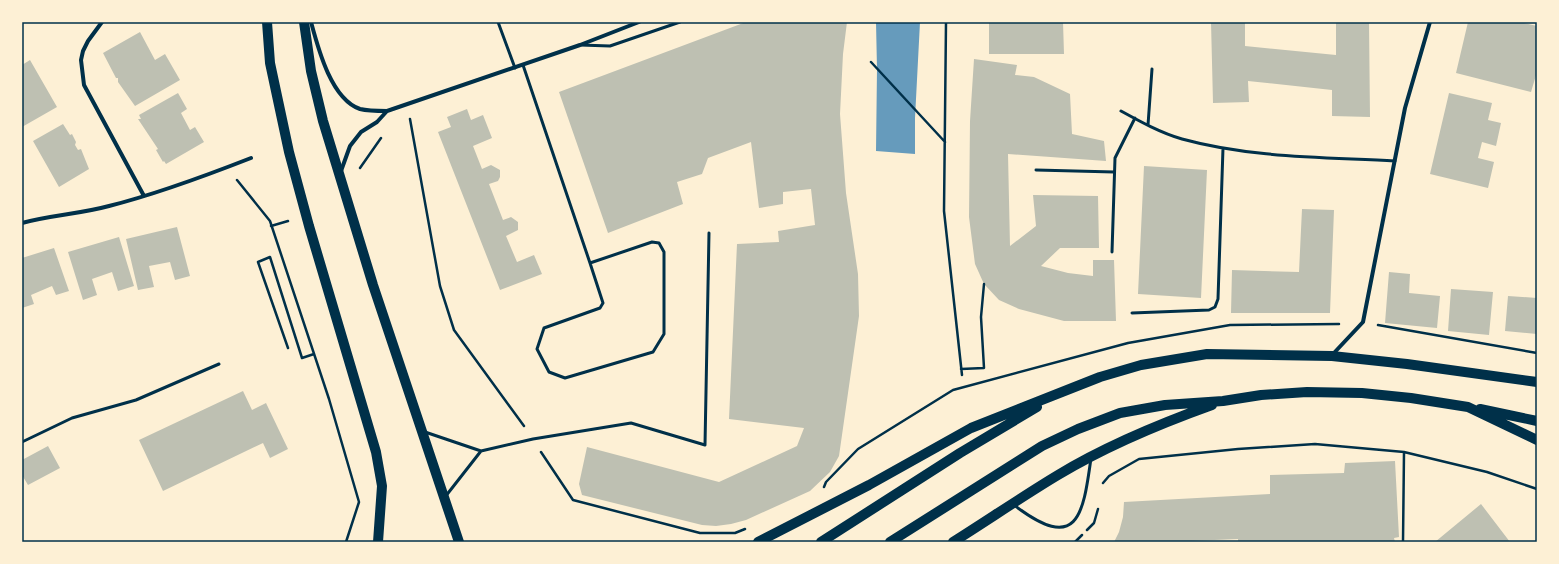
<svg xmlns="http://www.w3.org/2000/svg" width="1559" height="564" viewBox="0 0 1559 564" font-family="Arial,sans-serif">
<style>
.water{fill:#669bbc}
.building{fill:#bec0b2}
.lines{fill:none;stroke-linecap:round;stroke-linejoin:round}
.path{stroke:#003049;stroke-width:2.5}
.service{stroke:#003049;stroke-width:3}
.minor{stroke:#003049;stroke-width:4}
.primary{stroke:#003049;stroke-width:10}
.neatline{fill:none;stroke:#003049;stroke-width:1.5}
</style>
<rect width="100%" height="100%" fill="#fdf0d5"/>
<path class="water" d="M876 22H920L915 118V154L876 151 877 69Z"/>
<path class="building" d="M746 22H847L843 54 840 114 846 193 858 274 859 316 839 456 830 472 810 491 746 520 731 524 716 526 702 525 582 495 579 484 587 447 719 482 797 446 804 428 729 419 737 244 779 242 778 231 815 225 811 189 783 192V204L759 208 751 142 708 158 702 174 677 182 683 204 608 233 559 92Z
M989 22H1063L1064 54H989Z
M1211 22H1245V46L1336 55V23H1369L1370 117 1332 116V90L1248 81 1249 102 1213 103Z
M1468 22H1520L1537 26V72L1531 92 1456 73Z
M140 32 155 60 165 54 180 80 135 106 118 82V78H116L103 53Z
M974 59 1017 65 1015 75 1034 77 1070 94 1072 134 1104 141 1106 161 1008 154 1010 246 1036 226 1033 195 1098 196 1099 248H1060L1041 266 1068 273 1093 276V260H1114L1116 321H1064L1019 309 999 300 984 284 975 264 969 217 970 121Z
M30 60 57 107 22 127V65Z
M178 93 187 109 181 113 190 130 195 127 204 142 166 164 164 161 163 162 156 150 158 149 138 119H141L139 115Z
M1449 93 1492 103 1488 120 1501 123 1496 146 1482 142 1478 158 1494 162 1488 188 1430 174Z
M467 109 471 120 483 115 492 138 473 146 482 169 491 165 500 170V177L498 181 489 184 503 220 511 217 518 222V230L506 236 517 262 534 255 542 274 500 290 438 132 451 127 447 117Z
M63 124 70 135 72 134 76 142 75 145 78 150 81 149 89 169 59 187 33 141Z
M1144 166 1207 170 1201 298 1138 294Z
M1302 209 1334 210 1330 313H1231L1232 270 1299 272Z
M177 227 190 276 175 280 170 262 149 266 154 287 138 290 126 239Z
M119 237 134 286 118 291 112 272 92 279 97 295 83 300 68 252Z
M54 248 69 291 56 295 52 286 31 295 34 304 22 308V258Z
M1389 272 1410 274 1409 293 1440 296 1437 328 1385 323Z
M1451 289 1493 292 1489 335 1448 331Z
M1508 296 1537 298V334L1505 331Z
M243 391 252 410 266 403 288 449 270 458 263 443 163 491 139 440Z
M48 446 60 468 28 485 22 475V460Z
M1395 461 1399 537 1394 538 1395 542H1238V539L1168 542H1114L1119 532 1123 517 1124 502 1270 494V475L1344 473 1345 463Z
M1481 504 1510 542H1435Z"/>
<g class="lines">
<path class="path" d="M946 22 944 211 962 375
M871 62 945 142
M410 119 440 286 454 330 524 426
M360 168 381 138
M237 180 270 221 329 399 359 502 346 542
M271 226 288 221
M1378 325 1537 353
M288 348 258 262 270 257 302 358 314 354
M961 369 984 368 981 317 984 284
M541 452 573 500 700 533H735L745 529
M1103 483 1109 476 1139 459 1238 449 1315 444 1404 452 1487 472 1537 489
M824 487 826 482 858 449 953 390 1128 343 1230 325 1339 324
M1087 530 1094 523 1098 509
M1075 542 1082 535
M1403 542 1404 452"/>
<path class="service" d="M498 22 515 68
M580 45 610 46 680 22
M523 65 590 263
M1121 111C1141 122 1161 133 1182 139 1251 158 1324 157 1395 161
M1148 125 1152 69
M1036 170 1114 172
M652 242 659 243 664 252V334L653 352 565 378 549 372 537 349 544 328 600 308 603 303 590 263Z
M1112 252 1115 158 1135 118
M1132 313 1209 310 1215 307 1218 299 1223 148
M425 432 481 451 533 439 631 423 705 445 709 233
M22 442 72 418 136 400 219 364
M445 497 481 451
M1014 505C1077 553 1083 517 1091 458"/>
<path class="minor" d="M102 22 88 41 83 51 81 60 84 85 144 196
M311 22C318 48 331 99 360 109 368 111 378 111 387 111L377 122 361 132 350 146 341 171
M387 111 580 45 639 22
M22 223C51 215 80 214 109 206 157 194 205 176 251 158
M1333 354 1363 322 1405 108 1430 22"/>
<path class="primary" d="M267 22 270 63 289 152 309 226 376 452 382 486 378 542
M304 22 311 71 323 121 373 285 459 542
M1480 409 1537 421
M758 542 869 485 971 428 1100 377 1141 365 1207 354 1332 356 1407 364 1537 382
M821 542 960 453 1037 407
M890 542 1042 446 1078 429 1120 413 1165 405 1223 401 1261 395 1307 392 1362 393 1411 398 1468 407 1537 440
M953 542C988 520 1023 496 1058 475 1106 446 1159 424 1212 405"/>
</g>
<rect width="1559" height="564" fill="none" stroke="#fdf0d5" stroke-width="46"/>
<rect x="23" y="23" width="1513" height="518" class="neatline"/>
</svg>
